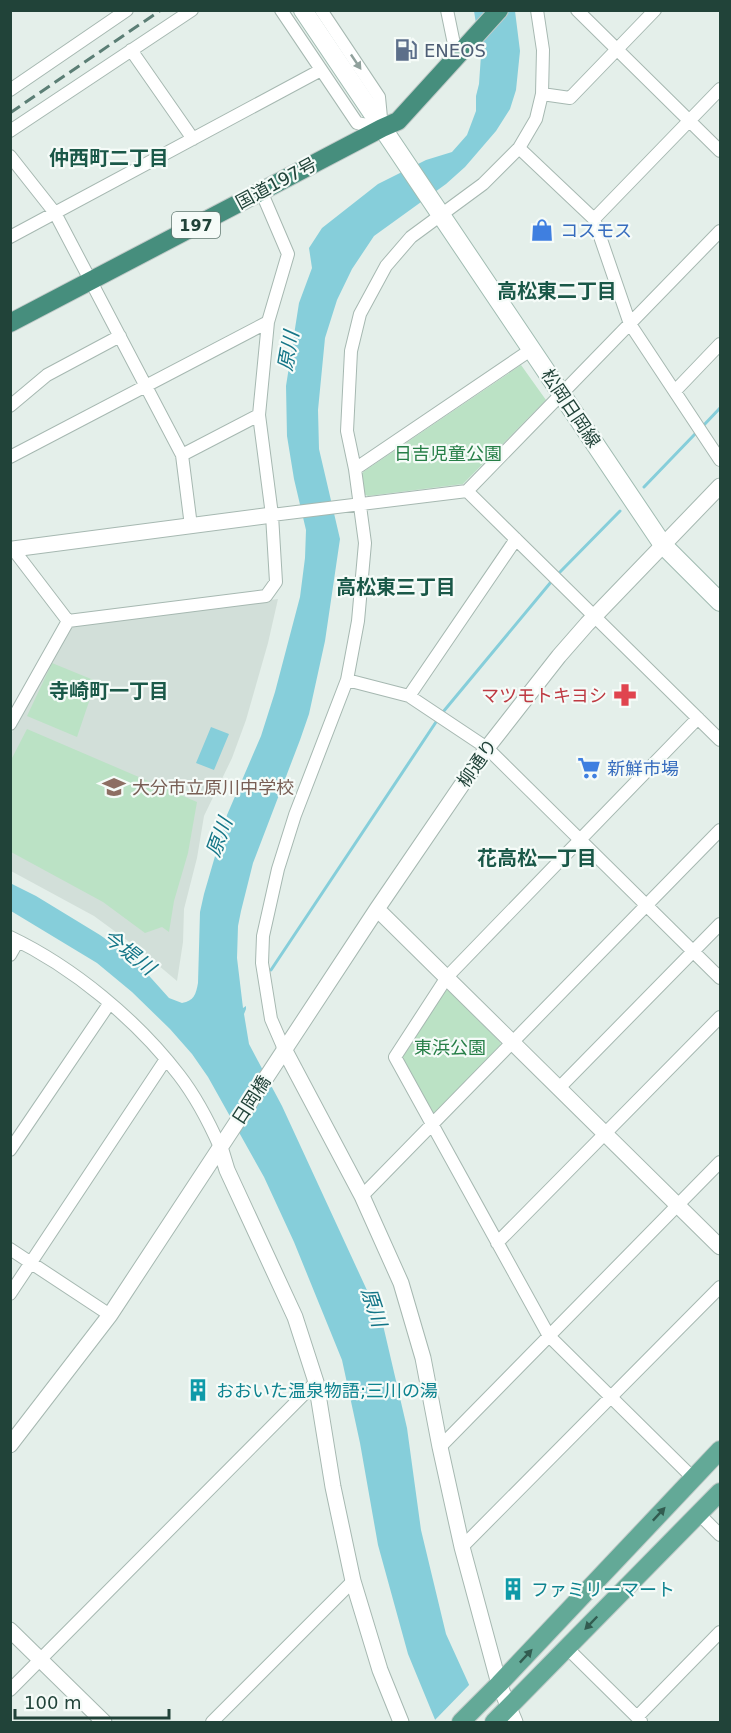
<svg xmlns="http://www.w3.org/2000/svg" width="731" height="1733" viewBox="0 0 731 1733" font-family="'DejaVu Sans','Noto Sans JP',sans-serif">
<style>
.built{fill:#d2dfd9}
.green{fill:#bbe2c5}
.water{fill:#86ceda}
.pier{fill:#e4efea}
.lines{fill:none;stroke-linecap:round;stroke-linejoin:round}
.stream{stroke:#86ceda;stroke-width:3}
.minor-casing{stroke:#a6b8b1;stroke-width:14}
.tertiary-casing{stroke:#a6b8b1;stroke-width:17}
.secondary-casing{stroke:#a1bcb2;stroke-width:20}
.primary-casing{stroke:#c1cac8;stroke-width:20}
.trunk-casing{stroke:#c1cac8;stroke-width:20}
.minor{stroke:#fff;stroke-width:12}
.tertiary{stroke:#fff;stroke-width:15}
.secondary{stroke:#fff;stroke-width:18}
.primary{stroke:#63a997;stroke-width:18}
.trunk{stroke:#468e7d;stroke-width:18}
.rail{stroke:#5b7e75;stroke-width:3;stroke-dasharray:12 6;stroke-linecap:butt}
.oneway{fill:#90a19c}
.oneway2{fill:#325c50}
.labels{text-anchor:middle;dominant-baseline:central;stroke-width:4.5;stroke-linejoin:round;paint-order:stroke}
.shield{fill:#f5fbf8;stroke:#617a72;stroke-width:1.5}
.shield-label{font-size:16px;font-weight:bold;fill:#214339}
.service-label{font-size:18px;fill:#4e5e75;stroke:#f5fbf8;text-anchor:start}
.street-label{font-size:18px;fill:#214339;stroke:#f5fbf8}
.shop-label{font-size:18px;fill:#366cbe;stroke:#f5fbf8;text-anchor:start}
.park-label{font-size:18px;fill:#267f47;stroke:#f5fbf8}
.health-label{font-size:18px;fill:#be3a42;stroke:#f5fbf8;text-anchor:end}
.education-label{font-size:18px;fill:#785e54;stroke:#f5fbf8;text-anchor:start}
.culture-label{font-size:18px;fill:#0d838f;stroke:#f5fbf8;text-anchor:start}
.neighbourhood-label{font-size:20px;font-weight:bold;fill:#1a5848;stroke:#f5fbf8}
.water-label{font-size:20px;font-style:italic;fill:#137587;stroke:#f5fbf8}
</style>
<rect width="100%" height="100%" fill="#e4efea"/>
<path class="built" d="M278 599 268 643 246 720 232 758 204 816 197 858 184 909 183 942 177 981 139 949 94 916 11 871V734L69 627 75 624Z"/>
<path class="green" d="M521 365 546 400 463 484 368 496 363 494 361 475 363 472Z
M52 663 96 681 77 737 27 716Z
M27 729 197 802 188 853 174 901 169 932 162 927 145 933 103 902 11 852V760Z
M448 990 500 1042 502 1047 436 1113H431L401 1058 442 991Z"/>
<path class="water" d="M474 11H515L520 51 516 90 510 109 496 131 465 167 446 184 374 236 352 269 337 300 325 338 318 410 319 449 340 539 325 641 309 714 300 740 253 863 241 911 238 926 237 958 243 1008 246 1006V1009L244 1014 249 1044 282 1106 383 1325 407 1428 421 1530 446 1634 486 1722H436L408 1654 378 1545 360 1443 342 1360 294 1242 264 1177 208 1077 192 1054 170 1029 132 992 97 963 11 911 10 883 36 896 100 935 134 959 169 998 182 1003C194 1001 196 994 198 983L200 912 204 894 227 815 261 736 275 692 300 597 305 558 306 530 294 479 287 436 286 386 299 303 312 268 309 248 322 228 378 184 426 160 452 152 467 135 476 111V96L479 84 481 55Z
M211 727 229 734 214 770 196 763Z"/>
<path class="pier" d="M471 1683 489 1722H433Z"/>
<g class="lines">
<path class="stream" d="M703 426 720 408
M644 487 695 434
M560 572 620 511
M443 712 551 582
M271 970 436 722"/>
<g class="minor-casing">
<path id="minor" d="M281 10 357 123 382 128 379 97 321 10
M447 10 454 44
M577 10 720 151
M131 50 193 139
M10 90 127 10
M542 94 570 98 655 10
M10 131 192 10
M519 148 594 219 630 324 720 460
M10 156 55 213 182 455 191 526
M594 219 720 89
M10 237 321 70
M675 391 720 344
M10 406 47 375 120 336
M182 455 259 415
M10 457 268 322
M355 469 532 349
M467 491 720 740
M272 515 467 491 720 231
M13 549 68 621
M68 621 266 596 276 582 272 515 259 415 268 322 288 254 261 191
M347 680 409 696 487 748 720 978
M409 696 516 539
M10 724 68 621
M10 937C73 967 137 1020 179 1075 196 1097 209 1122 220 1147
M10 955 18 941
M284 1049 271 1019 262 963 263 936 278 869 295 815 347 680 358 621 365 543 355 469 347 431 351 351 360 314 386 266 411 237 483 184 519 148 536 119 542 94 543 50 537 10
M559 1088 720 924
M10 1150 109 1004
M362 1196 720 830
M497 1243 720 1017
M10 1249 110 1315
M10 1294 166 1059
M440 1447 720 1162
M693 1478 549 1336 395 1057 447 977 698 718
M699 1514 720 1535
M462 1547 720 1287
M567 1648 641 1721
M10 1690 316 1382
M637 1717 720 1632
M212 1722 353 1581"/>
</g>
<g class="tertiary-casing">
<path id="tertiary" d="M13 549 272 515
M377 909 720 1247
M284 1049 362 1196 401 1283 423 1358 440 1447 462 1547 499 1684 515 1722
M220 1147 227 1170 295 1317 316 1382 333 1487 353 1581 380 1670 401 1722
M10 1445 110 1315 377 909 487 748 559 656 587 624 720 486
M10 1630 104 1722"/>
</g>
<g class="secondary-casing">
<path id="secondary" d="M303 10 663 545 720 602"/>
</g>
<g class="primary-casing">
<path id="primary" d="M461 1722 499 1684 720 1450
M494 1722 720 1492"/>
</g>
<g class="trunk-casing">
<path id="trunk" d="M10 323 382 128 398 121 499 10"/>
</g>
<use href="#minor" class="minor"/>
<use href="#tertiary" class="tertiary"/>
<use href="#secondary" class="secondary"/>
<use href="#primary" class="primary"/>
<use href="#trunk" class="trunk"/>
<path class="rail" d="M10 113 161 10"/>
</g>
<defs><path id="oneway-solid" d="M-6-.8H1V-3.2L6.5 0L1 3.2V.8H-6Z" transform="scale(1.5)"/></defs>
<use class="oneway" href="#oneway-solid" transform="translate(356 62) rotate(56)"/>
<g class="oneway2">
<use href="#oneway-solid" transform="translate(659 1514) rotate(-47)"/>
<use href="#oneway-solid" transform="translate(591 1623) rotate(134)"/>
<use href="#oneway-solid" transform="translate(526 1656) rotate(-47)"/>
</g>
<defs>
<g id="fuel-bare" transform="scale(1.8)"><path d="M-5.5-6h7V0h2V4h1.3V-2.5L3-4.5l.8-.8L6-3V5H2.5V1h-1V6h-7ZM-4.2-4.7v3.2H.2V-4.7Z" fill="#5c6f8a" stroke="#f5fbf8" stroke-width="2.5" paint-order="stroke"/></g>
<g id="shop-bare" transform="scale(1.8)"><path d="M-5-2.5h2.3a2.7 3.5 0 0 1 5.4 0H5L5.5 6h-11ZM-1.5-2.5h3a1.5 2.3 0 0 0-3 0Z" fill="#3f7fe0" stroke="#f5fbf8" stroke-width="2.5" paint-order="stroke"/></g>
<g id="pharmacy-bare" transform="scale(1.8)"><path d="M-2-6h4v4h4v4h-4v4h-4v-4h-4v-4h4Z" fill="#e0444e" stroke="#f5fbf8" stroke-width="2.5" paint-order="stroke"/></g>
<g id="supermarket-bare" transform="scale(1.8)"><path d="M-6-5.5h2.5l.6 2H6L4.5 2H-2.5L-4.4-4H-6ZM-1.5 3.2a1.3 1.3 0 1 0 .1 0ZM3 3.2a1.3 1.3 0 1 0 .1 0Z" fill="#3f7fe0" stroke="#f5fbf8" stroke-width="2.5" paint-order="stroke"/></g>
<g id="school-bare" transform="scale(1.8)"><path d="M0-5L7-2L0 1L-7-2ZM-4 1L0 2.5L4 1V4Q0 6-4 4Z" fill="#8d6e63" stroke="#f5fbf8" stroke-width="2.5" paint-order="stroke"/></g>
<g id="building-bare" transform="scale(1.8)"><path d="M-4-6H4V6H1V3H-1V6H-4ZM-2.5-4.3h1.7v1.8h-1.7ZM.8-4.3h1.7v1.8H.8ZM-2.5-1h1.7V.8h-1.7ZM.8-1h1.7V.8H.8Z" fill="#0f9aa8" stroke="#f5fbf8" stroke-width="2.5" paint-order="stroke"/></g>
</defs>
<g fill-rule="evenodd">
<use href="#fuel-bare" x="406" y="50"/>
<use href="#shop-bare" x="542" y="230"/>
<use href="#pharmacy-bare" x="625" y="695"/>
<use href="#supermarket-bare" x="589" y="768"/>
<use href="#school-bare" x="114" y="787"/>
<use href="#building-bare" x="198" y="1390"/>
<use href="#building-bare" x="513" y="1589"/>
</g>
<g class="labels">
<rect class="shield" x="172" y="212" width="48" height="26" rx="4.5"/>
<g class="shield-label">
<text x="196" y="225">197</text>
</g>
<g class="service-label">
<text x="424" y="50">ENEOS</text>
</g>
<g class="street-label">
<text transform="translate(276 183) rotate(-28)">国道197号</text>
<text transform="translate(571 408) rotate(56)">松岡日岡線</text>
<text transform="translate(477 763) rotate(-55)">柳通り</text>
<text transform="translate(251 1100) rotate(-57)">日岡橋</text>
</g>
<g class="shop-label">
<text x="560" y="230">コスモス</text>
<text x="607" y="768">新鮮市場</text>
</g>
<g class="park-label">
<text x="448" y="453">日吉児童公園</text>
<text x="450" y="1047">東浜公園</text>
</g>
<g class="health-label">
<text x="607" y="695">マツモトキヨシ</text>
</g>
<g class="education-label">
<text x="132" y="787">大分市立原川中学校</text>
</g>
<g class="culture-label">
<text x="216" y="1390">おおいた温泉物語;三川の湯</text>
<text x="531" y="1589">ファミリーマート</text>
</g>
<g class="neighbourhood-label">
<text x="109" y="158">仲西町二丁目</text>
<text x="557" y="291">高松東二丁目</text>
<text x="396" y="587">高松東三丁目</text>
<text x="109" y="691">寺崎町一丁目</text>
<text x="537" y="858">花高松一丁目</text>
</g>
<g class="water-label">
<text transform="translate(288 351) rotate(-80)">原川</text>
<text transform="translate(219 837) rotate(-70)">原川</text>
<text transform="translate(129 952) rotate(38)">今堤川</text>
<text transform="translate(374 1307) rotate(72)">原川</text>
</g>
</g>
<rect width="731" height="1733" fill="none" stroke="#214339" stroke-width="24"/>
<path d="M15 1709v9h154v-9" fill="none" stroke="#214339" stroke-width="3"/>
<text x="24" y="1709" font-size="18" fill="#214339" stroke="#f5fbf8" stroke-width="4.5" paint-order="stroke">100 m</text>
</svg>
